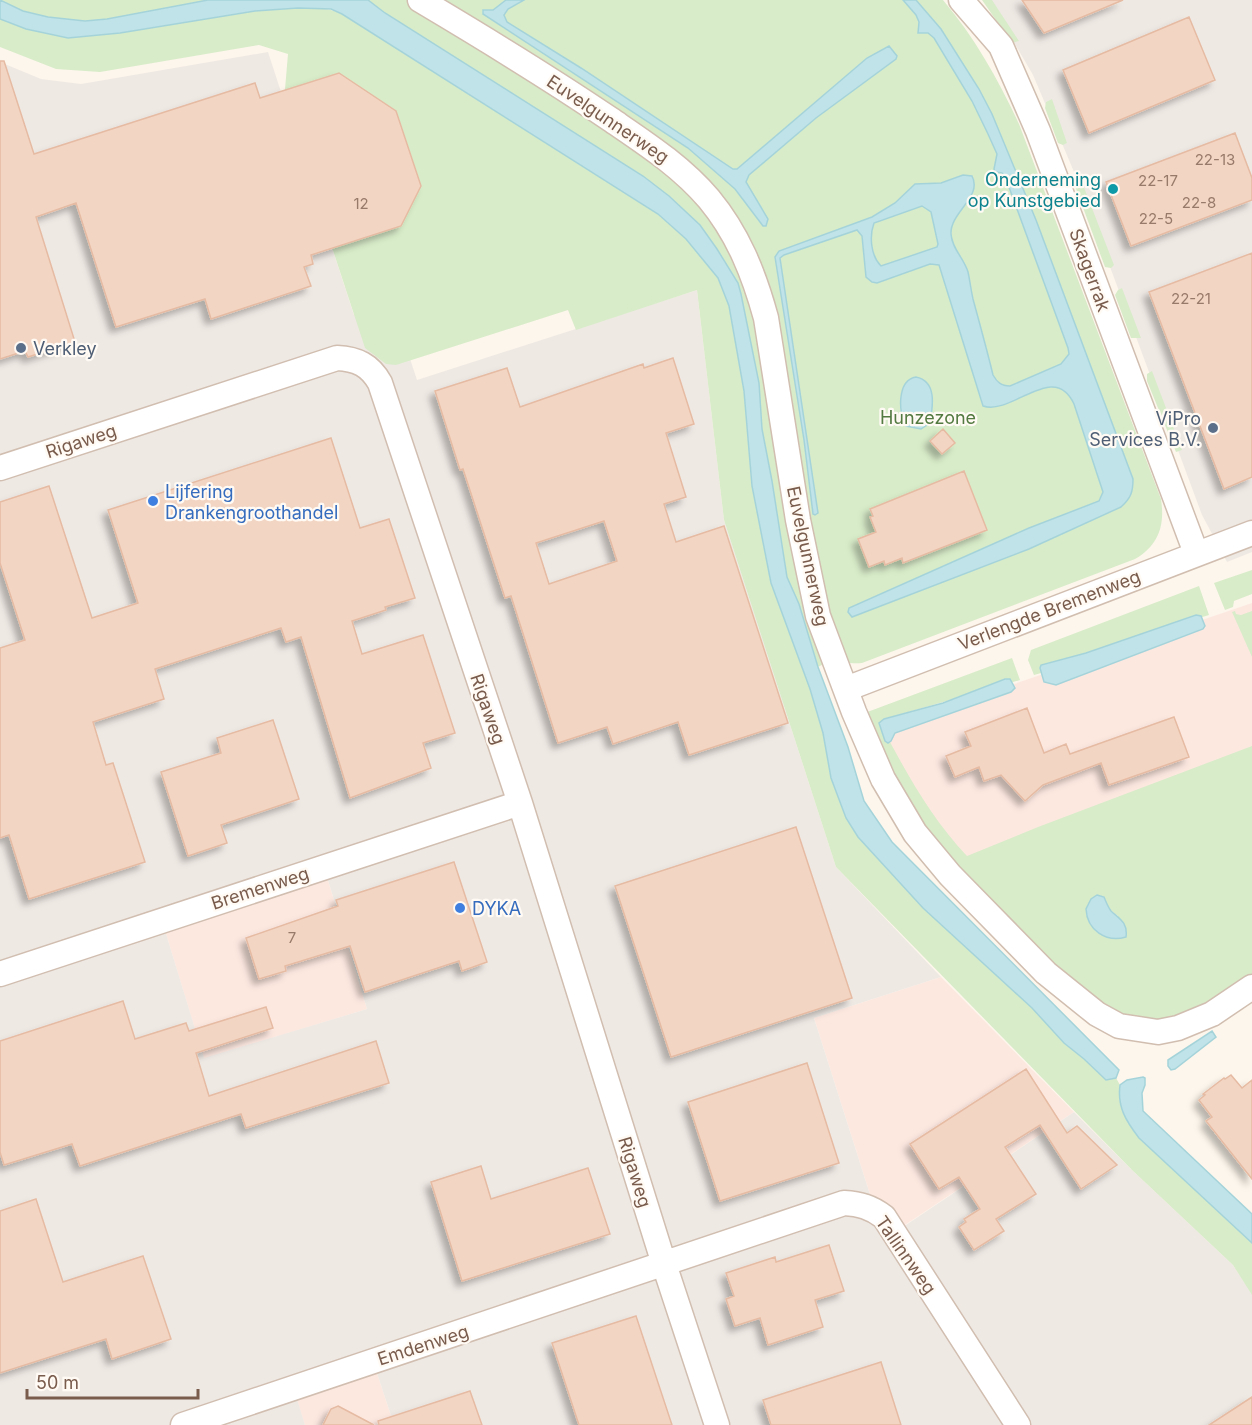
<svg xmlns="http://www.w3.org/2000/svg" width="1252" height="1425" viewBox="0 0 1252 1425" font-family="Inter,sans-serif">
<style>
.commercial{fill:#fde8e0}
.industrial{fill:#efe9e4;fill-rule:evenodd}
.green{fill:#d8ecc9;fill-rule:evenodd}
.water{fill:#bfe3e8;stroke:#a5d3da;stroke-width:1.5;fill-rule:evenodd}
.building{fill:#f3d5c3;stroke:#e6bba3;stroke-width:1.5;fill-rule:evenodd;filter:url(#shadow)}
.lines{fill:none;stroke-linecap:round;stroke-linejoin:round}
.street-casing{stroke:#d1beb0;stroke-width:27}
.street{stroke:#fff;stroke-width:24}
.culture-dot{fill:#0f9aa8;stroke:#fffaf3;stroke-width:2}
.service-dot{fill:#5c6f8a;stroke:#fffaf3;stroke-width:2}
.shop-dot{fill:#3f7fe0;stroke:#fffaf3;stroke-width:2}
.labels{text-anchor:middle;dominant-baseline:central;stroke-width:4.5;stroke-linejoin:round;paint-order:stroke}
.number-label{font-size:15px;fill:#987a6a}
.street-label{font-size:18px;fill:#7a5c4d;stroke:#fffaf3}
.culture-label{font-size:18px;fill:#0d838f;stroke:#fffaf3;text-anchor:end}
.service-label{font-size:18px;fill:#4e5e75;stroke:#fffaf3;text-anchor:start}
.park-label{font-size:18px;fill:#537a41;stroke:#fffaf3}
.shop-label{font-size:18px;fill:#366cbe;stroke:#fffaf3;text-anchor:start}
</style>
<defs>
<filter id="shadow"><feDropShadow dx="-5.5" dy="5.5" stdDeviation="3" flood-color="#0004"/></filter>
</defs>
<rect width="100%" height="100%" fill="#fdf6ec"/>
<path class="commercial" d="M1252 603V767L972 871 937 827 902 769 882 729Z
M323 864 367 1009 204 1059 160 914Z
M941 977 1074 1112 893 1233 874 1207 814 1018Z
M373 1361 394 1425H305L292 1386Z"/>
<path class="industrial" d="M985 0H1252V552L1227 562 1202 515 1080 186 1033 75 1008 32Z
M268 52 354 315 391 301 417 380 697 290 724 520 836 867 941 977 814 1018 874 1207 894 1233 1074 1112 1132 1170 1233 1265 1252 1294V1425H394L373 1361 293 1386 305 1425H0V62L41 79 81 84ZM323 864 367 1009 204 1058 160 914Z"/>
<path class="green" d="M0 0H943C975 38 998 79 1019 124L1161 499C1165 525 1159 545 1135 559L862 663C843 665 838 656 818 667L816 659 804 664 749 413 728 290 668 216 332 4 264 10C290 10 318 3 342 14L658 214 686 239 718 278 729 306 744 391 752 486 771 583 810 689 823 733 831 778 846 818 858 837 923 908 1032 1008 1064 1043 1084 1059 1106 1080 1116 1078 1120 1085C1117 1104 1128 1123 1139 1138L1252 1243V1295L1233 1265 1132 1170 836 867 724 520 697 290 576 330 568 310 396 365 386 364 365 348 284 101 288 54 259 45 100 72 56 69 0 47Z
M982 0H992L1019 41 1012 43Z
M1052 99 1067 143 1063 145 1058 143 1045 108 1046 102Z
M1080 177 1114 265 1111 268 1105 267 1075 186 1076 181Z
M1122 288 1141 338H1131L1115 295 1118 290Z
M1152 371 1182 450 1176 452 1147 381V374Z
M1252 570V594L1234 601 1233 607 1225 610 1214 583Z
M1199 586 1209 615 1086 653 1042 665 1040 668 1041 673 1034 675 1028 660 1031 650Z
M1235 611 1236 614 1241 615 1252 611V657L1232 612Z
M1012 658 1020 680 884 719 888 743 890 742C912 783 935 822 967 856L1038 827 1252 746V979L1176 1022 1121 1019 1051 968 921 828 862 714ZM1104 897 1109 909 1118 916 1102 935 1089 921 1086 914Z"/>
<path class="water" d="M0 0 23 11 48 17 85 21 107 19 208 0H368L385 13 643 176 669 196 700 225 717 249 738 283 741 294 759 383 762 429 772 481 787 577 799 604 818 667 848 747 864 801 892 842 1119 1070 1116 1078 1106 1080 1084 1059 1064 1043 1032 1008 923 908 858 837 846 818 831 778 823 733 810 689 771 583 752 486 744 391 729 306 718 278 686 239 658 214 342 14 331 9 298 8 255 11 120 33 68 38 26 29 0 19Z
M506 0H524L508 9 504 15 507 22 581 68 733 169H737L867 58 889 46 897 56 896 59 816 118 749 175 746 182 768 219 766 226H763L735 189 688 148 483 14V10H493Z
M903 0H916L941 29 979 89 992 114 1036 220 1133 479C1133 492 1131 498 1121 507L1029 549 852 617 848 612 849 608 1029 528 1099 501 1103 492 1074 404C1054 360 1012 416 983 406L939 265 930 264 877 283 872 282 866 277 862 236 857 230 784 255 780 258 818 513 815 515 813 514 804 440 775 257 779 251 872 217 895 203 915 184 941 183 963 175 972 176C983 197 950 212 951 234 952 249 964 258 968 272 970 281 971 290 973 299 980 325 987 350 993 375 997 382 1001 386 1010 386L1061 364 1069 354 1068 348 1006 179 1002 173 995 172 994 169 997 154 988 134 972 101 934 38 928 33H918L919 22 916 15ZM922 206 931 212 938 244 937 247 881 266C871 256 869 237 874 223Z
M916 377C937 381 933 406 930 423L921 429 906 426C898 413 897 380 916 377Z
M1196 615 1201 616 1205 626 1203 629 1056 685 1044 682 1040 668 1041 665 1086 653Z
M1005 679H1010L1015 688 1011 692 895 733 891 741 888 743 885 741 879 723 884 719 943 703Z
M1097 895 1104 897C1106 902 1108 907 1111 911 1120 919 1128 923 1126 937 1106 943 1087 930 1086 909L1091 899Z
M1212 1031 1216 1037 1175 1069 1171 1070 1168 1066V1060Z
M1143 1077 1145 1078V1085L1142 1093 1143 1111 1252 1214V1243L1139 1138C1126 1121 1117 1107 1120 1085L1127 1080Z"/>
<path class="building" d="M1022 0H1123L1044 33Z
M1189 17 1215 80 1089 133 1063 70Z
M0 61H4L34 154 255 83 260 98 339 73 396 111 421 186 401 226 311 255 313 264 304 267 311 286 211 319 205 299 116 327 76 203 36 217 75 342 28 357 25 351 0 359Z
M1235 133 1252 178V200L1131 246 1106 182Z
M1252 253V477L1224 489 1149 292Z
M673 358 694 424 666 433 686 497 664 504 676 542 724 526 788 723 689 755 678 722 613 744 607 727 558 743 511 596 505 598 463 469 460 470 435 391 507 368 520 407 643 364 644 368ZM604 521 617 561 549 584 536 543Z
M943 429 955 443 942 454 930 441Z
M331 438 360 528 389 519 415 598 385 607 386 610 352 621 362 654 423 635 455 733 423 743 431 768 350 798 301 637 286 642 281 628 155 669 164 699 93 722 106 765 113 763 145 862 29 899 9 835 0 838V648L25 640 0 563V502L49 486 92 618 138 603 108 510Z
M964 471 987 530 903 563 902 558 885 565 884 561 869 567 858 539 876 532 870 517 873 516 870 509Z
M1027 708 1044 753 1066 744 1070 754 1174 717 1189 757 1109 785 1101 763 1043 785 1025 801 1001 775 984 781 979 767 955 777 946 756 971 746 965 732Z
M273 720 299 799 221 825 227 843 188 856 161 772 221 753 217 738Z
M796 827 852 998 671 1057 615 886Z
M454 862 487 962 462 971 459 961 365 992 350 946 285 966 286 971 259 979 246 938 338 906 336 900Z
M123 1001 135 1039 186 1023 189 1031 266 1007 273 1028 196 1053 209 1096 376 1041 389 1083 246 1128 241 1114 80 1166 72 1144 4 1165 0 1152V1041Z
M807 1063 839 1163 720 1201 688 1102Z
M1026 1069 1067 1133 1077 1126 1117 1165 1081 1189 1040 1125 1005 1147 1036 1194 996 1219 1004 1231 974 1250 959 1227 966 1222 964 1219 980 1209 959 1177 939 1189 910 1144Z
M1231 1075 1242 1088 1252 1080V1179L1206 1121 1212 1117 1199 1100 1205 1095 1203 1094 1224 1078 1225 1079Z
M481 1166 491 1199 588 1168 610 1234 462 1281 431 1182Z
M36 1199 63 1282 143 1256 171 1339 112 1359 106 1339 0 1373V1211Z
M829 1245 844 1291 815 1300 823 1327 768 1345 760 1318 735 1326 726 1299 734 1296 726 1273 775 1257 776 1262Z
M636 1316 672 1425H579L552 1343Z
M881 1362 901 1425H771L763 1400Z
M470 1391 482 1425H379L378 1421Z
M1252 1397V1425H1209Z
M338 1406 374 1425H323L331 1409Z"/>
<g class="lines">
<g class="street-casing">
<path id="street" d="M420 0C484 38 548 77 610 119 645 143 681 166 709 199 738 234 754 274 766 318L798 520 818 616 854 712 883 779 915 833 950 875 1046 973 1097 1014 1119 1026 1158 1032 1178 1028 1212 1014 1252 987
M961 0 1001 46 1038 131 1196 553
M0 468 337 358C357 359 370 365 380 383L520 803 664 1264 717 1425
M846 689 1252 533
M0 974 520 803
M183 1425 844 1203C860 1204 871 1207 884 1217L1018 1425"/>
</g>
<use href="#street" class="street"/>
</g>
<circle class="culture-dot" cx="1113" cy="189" r="6"/>
<g class="service-dot">
<circle cx="21" cy="348" r="6"/>
<circle cx="1213" cy="428" r="6"/>
</g>
<g class="shop-dot">
<circle cx="153" cy="501" r="6"/>
<circle cx="460" cy="908" r="6"/>
</g>
<g class="labels">
<g class="number-label">
<text x="1215" y="159">22-13</text>
<text x="1158" y="180">22-17</text>
<text x="1199" y="202">22-8</text>
<text x="361" y="203">12</text>
<text x="1156" y="218">22-5</text>
<text x="1191" y="298">22-21</text>
<text x="292" y="937">7</text>
</g>
<g class="street-label">
<text transform="translate(608 119) rotate(34)">Euvelgunnerweg</text>
<text transform="translate(1090 270) rotate(70)">Skagerrak</text>
<text transform="translate(81 441) rotate(-18)">Rigaweg</text>
<text transform="translate(808 556) rotate(78)">Euvelgunnerweg</text>
<text transform="translate(1049 610) rotate(-21)">Verlengde Bremenweg</text>
<text transform="translate(488 709) rotate(71)">Rigaweg</text>
<text transform="translate(260 888) rotate(-18)">Bremenweg</text>
<text transform="translate(635 1172) rotate(73)">Rigaweg</text>
<text transform="translate(906 1255) rotate(55)">Tallinnweg</text>
<text transform="translate(423 1345) rotate(-18)">Emdenweg</text>
</g>
<g class="culture-label">
<text x="1101" y="179">Onderneming<tspan x="1101" dy="21">op Kunstgebied</tspan></text>
</g>
<g class="service-label">
<text x="33" y="348">Verkley</text>
<text x="1201" y="418" text-anchor="end">ViPro<tspan x="1201" dy="21">Services B.V.</tspan></text>
</g>
<g class="park-label">
<text x="928" y="417">Hunzezone</text>
</g>
<g class="shop-label">
<text x="165" y="491">Lijfering<tspan x="165" dy="21">Drankengroothandel</tspan></text>
<text x="472" y="908">DYKA</text>
</g>
</g>
<path d="M27 1389v9h171v-9" fill="none" stroke="#7a5c4d" stroke-width="3"/>
<text x="36" y="1389" font-size="18" fill="#7a5c4d" stroke="#fffaf3" stroke-width="4.5" paint-order="stroke">50 m</text>
</svg>
